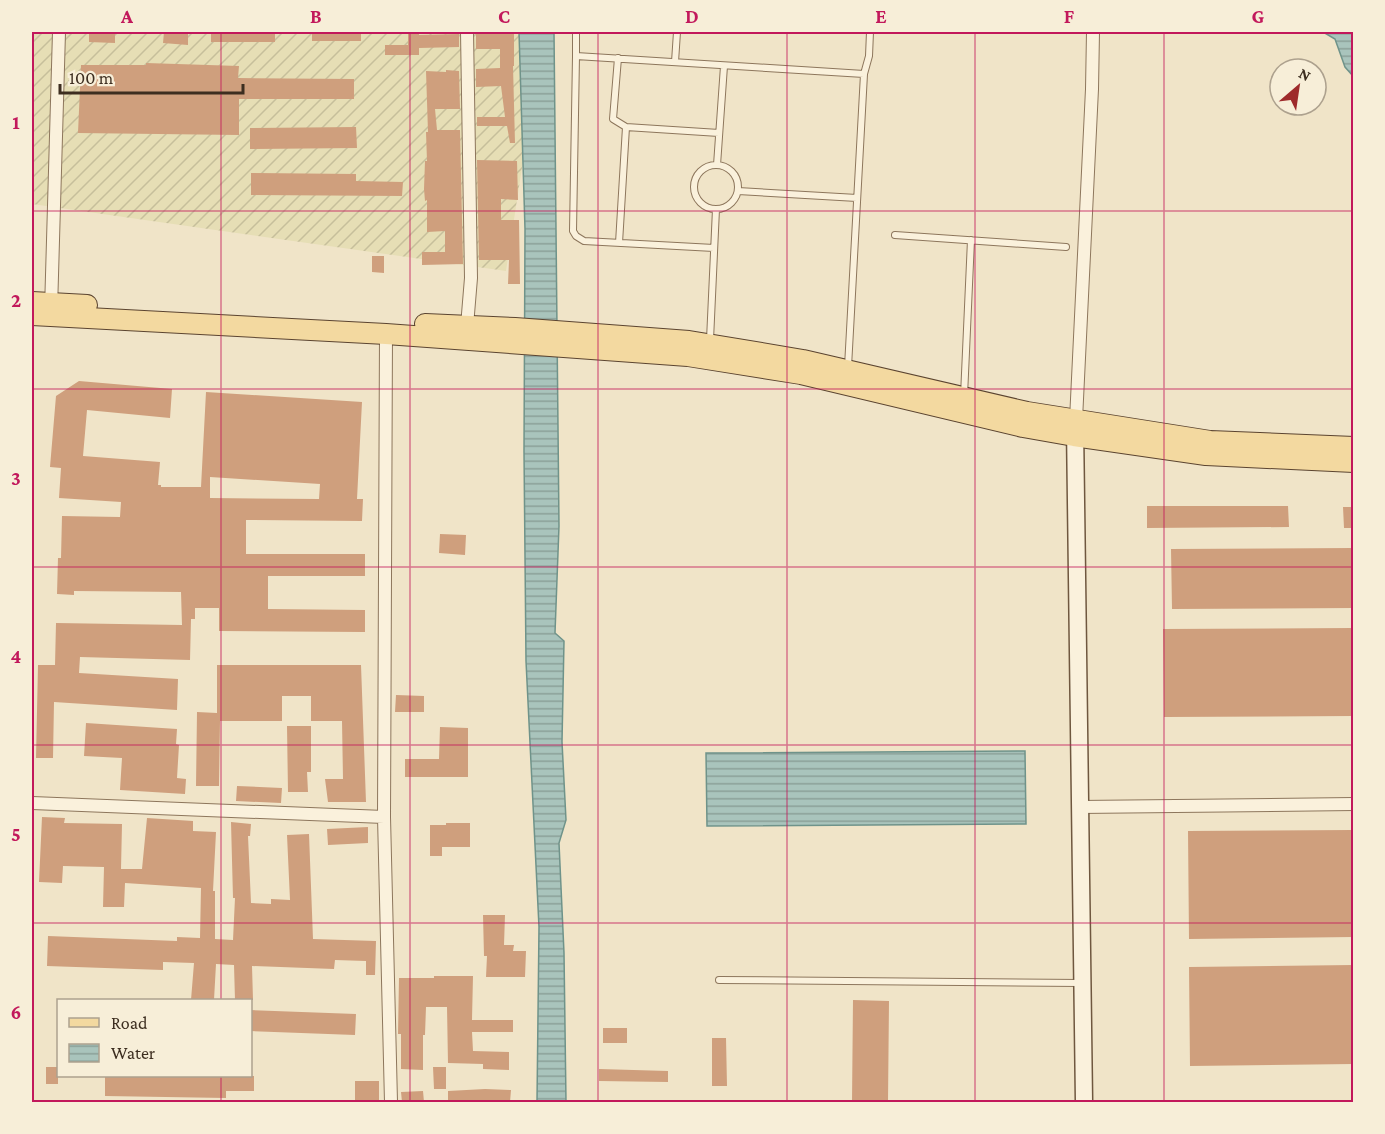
<svg xmlns="http://www.w3.org/2000/svg" width="1385" height="1134" viewBox="0 0 1385 1134" font-family="'Crimson Pro',serif">
<style>
.farmland{fill:url(#farmland-furrows)}
.water{fill:url(#water-rules);stroke:#6f938a;stroke-width:1.5}
.building{fill:#cf9f7d;fill-rule:evenodd}
.lines{fill:none;stroke-linecap:round;stroke-linejoin:round}
.lane-casing{stroke:#8d765c;stroke-width:8}
.street-casing{stroke:#8d765c;stroke-width:14}
.secondary-casing{stroke:#6f573f;stroke-width:19}
.primary-casing{stroke:#5b4430;stroke-width:22}
.lane{stroke:#faf1dc;stroke-width:6}
.street{stroke:#faf1dc;stroke-width:12}
.secondary{stroke:#faf1dc;stroke-width:16}
.primary{stroke:#f3d9a0;stroke-width:20}
.grid{fill:none;stroke:#c2185b;stroke-width:1.5;stroke-opacity:0.55}
.neatline{fill:none;stroke:#c2185b;stroke-width:2}
.grid-label{font-size:20px;text-anchor:middle;font-weight:bold;fill:#c2185b}
</style>
<defs>
<pattern id="farmland-furrows" width="10" height="10" patternUnits="userSpaceOnUse" patternTransform="scale(1.5)"><rect width="10" height="10" fill="#e6deb5"/><path d="M-1 1l2-2M0 10L10 0M9 11l2-2" fill="none" stroke="#c6bf9b"/></pattern>
<pattern id="water-rules" width="6" height="5" patternUnits="userSpaceOnUse" patternTransform="scale(1.5)"><rect width="6" height="5" fill="#a9c4bc"/><path d="M0 2.5h6" fill="none" stroke="#8ba098"/></pattern>
</defs>
<rect width="100%" height="100%" fill="#f0e4c8"/>
<path class="farmland" d="M32 32H543L506 271 32 204Z"/>
<path class="water" d="M519 32H554L559 526 555 633 564 641 562 742 566 820 559 843 564 953 566 1102H537L539 927 526 661 524 451 525 229Z
M1323 32H1353V76L1345 67 1335 39Z
M1025 751 1026 824 707 826 706 753Z"/>
<path class="building" d="M89 32H115V43L89 42Z
M164 32H188V45L163 43Z
M211 32H275V42H211Z
M312 32H361V41H312Z
M408 32H419V35L459 34V47L419 48V55H385V45H408Z
M476 32 514 33V66H513L515 143H510L507 126H477V117H505L501 86 476 87V69L500 68V49H476Z
M146 63 239 66 238 78 354 79V99H239V135L78 133 81 65H146Z
M446 70 459 71 460 109H435L437 130H460L463 264 422 265V252H445V231L427 232V200L425 201 424 189 425 161H427L426 132H428L426 71 446 72Z
M356 127 357 148 250 149V128Z
M477 160 517 161 518 200 501 199V220H519L520 284H508L509 260H479Z
M251 173 356 174V181L403 182 402 196 251 195Z
M372 256H384V273L372 272Z
M79 381 172 389 170 418 87 410 83 456 160 462 158 485H161V487H201L206 392 362 402 357 499H363L362 521 246 520V554H365V576H268V609L365 610V632L219 631V608H195V619H191L190 660 80 657 79 673 178 679 177 710 54 702 53 758H36L38 665H55L56 623 182 625 181 592 74 591V595L57 594 58 558H61L62 516 120 517 121 502 59 498 61 468 50 467 56 396ZM210 477 320 484 319 499 210 498Z
M1147 506H1288L1289 527 1147 528Z
M1343 507H1353V528H1344Z
M440 534 466 535 465 555 439 553Z
M1353 548V608L1172 609 1171 549Z
M1353 628V716L1164 717 1163 629Z
M217 665H361L366 802H328L325 779H343L342 721H311V696H282V721H220L219 786H196L197 712 217 713Z
M396 695 424 696V712H395Z
M86 723 177 729 176 744 179 745 177 778 186 779 185 794 120 790 122 758 84 756Z
M287 726H311V772H307L308 792H288Z
M440 727 468 728V777H405V759H439Z
M237 786 282 788 281 803 236 801Z
M42 817 65 818 64 823 122 824 121 869H142L147 818 193 821V831L216 832 213 891H215V939L233 940 235 898H233L231 822 251 824 250 836H248L251 903 271 904V899L290 900 287 835 309 834 313 939 376 941 375 975H366V961L335 960 334 969 252 966 253 1000H235L234 965 216 964 214 1000H191L194 963 163 962V970L47 966 48 936 177 941V937L200 938 201 888 125 883 124 907H103L104 867 63 866 62 883 39 882Z
M446 823H470V847H442V856H430V825H446Z
M368 827V843L328 845 327 829Z
M1353 830V937L1189 939 1188 831Z
M483 915H505L504 945H514L513 951H526L525 977H486L487 956H484Z
M1353 965V1064L1190 1066 1189 967Z
M434 976H473L472 1020H513V1032H472L473 1051 509 1052V1070L483 1069V1064L448 1063 447 1007H426L425 1035H423V1070L401 1069V1034H398L399 978H434Z
M853 1000 889 1001 888 1102H852Z
M250 1010 356 1014 355 1035 250 1031Z
M603 1028H627V1043H603Z
M712 1038H726L727 1086H712Z
M46 1067H58V1084H46Z
M433 1067H446V1089H434Z
M599 1069 668 1071V1082L599 1081Z
M105 1076H254V1091H226V1098L105 1096Z
M355 1081H379V1102H355Z
M485 1089 511 1090 510 1102H448V1091Z
M423 1091 424 1102H402L401 1092Z"/>
<g class="lines">
<g class="lane-casing">
<path id="lane" d="M576 32V56L864 74
M576 56 573 231 576 236 584 241 714 248
M618 58 613 119 626 127 619 243
M675 62 677 32
M626 127 719 133
M717 165 724 66
M694 187a22 22 0 1 1 44 0a22 22 0 1 1-44 0Z
M738 191 857 198
M895 235 1066 247
M710 340 716 209
M848 367 864 74 869 56 870 32
M964 396 971 240
M719 980 1081 983"/>
</g>
<g class="street-casing">
<path id="street" d="M51 310 59 32
M467 326 471 278 467 32
M386 334 384 817 391 1102
M1076 420 1092 89 1093 32
M32 803 384 817
M1079 807 1354 804"/>
</g>
<g class="secondary-casing">
<path id="secondary" d="M1075 426 1084 1102"/>
</g>
<g class="primary-casing">
<path id="primary" d="M32 302 87 305
M32 315 386 334 688 356 801 374 1023 427 1074 436 1206 455 1354 462
M425 324 515 328 689 341 803 360 1027 412 1210 441 1354 447"/>
</g>
<use href="#lane" class="lane"/>
<use href="#street" class="street"/>
<use href="#secondary" class="secondary"/>
<use href="#primary" class="primary"/>
</g>
<path class="grid" d="M221 32V1000M410 32V1102M598 32V1102M787 32V1102M975 32V1102M1164 32V1102M32 211H1354M32 389H1354M32 567H1354M32 745H1354M32 923H1354M221 1076V1102"/>
<rect width="1385" height="1134" fill="none" stroke="#f7eed8" stroke-width="66"/>
<rect x="57" y="999" width="195" height="78" fill="#f7eed8" stroke="#ada18e" stroke-width="1.5"/>
<rect x="69" y="1018" width="30" height="9" fill="#f3d9a0" stroke="#ada18e" stroke-width="1.5"/>
<text x="111" y="1029" font-size="18" fill="#3d2e20">Road</text>
<rect x="69" y="1044" width="30" height="18" fill="url(#water-rules)" stroke="#ada18e" stroke-width="1.5"/>
<text x="111" y="1059" font-size="18" fill="#3d2e20">Water</text>
<g transform="translate(1298 87) rotate(29)"><circle r="28" fill="#f7eed8" stroke="#ada18e" stroke-width="1.5"/>
<path d="M0-4.5L10 22L0 15L-10 22Z" fill="#9e2a2b"/>
<text y="-9" font-size="16" font-weight="bold" text-anchor="middle" fill="#3d2e20">N</text>
</g>
<path d="M60 84v9h183v-9" fill="none" stroke="#3d2e20" stroke-width="3"/>
<text x="69" y="84" font-size="18" fill="#3d2e20" stroke="#f7eed8" stroke-width="4.5" paint-order="stroke">100 m</text>
<rect x="33" y="33" width="1319" height="1068" class="neatline"/>
<g class="grid-label">
<text x="127" y="23">A</text>
<text x="316" y="23">B</text>
<text x="504" y="23">C</text>
<text x="692" y="23">D</text>
<text x="881" y="23">E</text>
<text x="1069" y="23">F</text>
<text x="1258" y="23">G</text>
<text x="16" y="129">1</text>
<text x="16" y="307">2</text>
<text x="16" y="485">3</text>
<text x="16" y="663">4</text>
<text x="16" y="841">5</text>
<text x="16" y="1019">6</text>
</g>
</svg>
